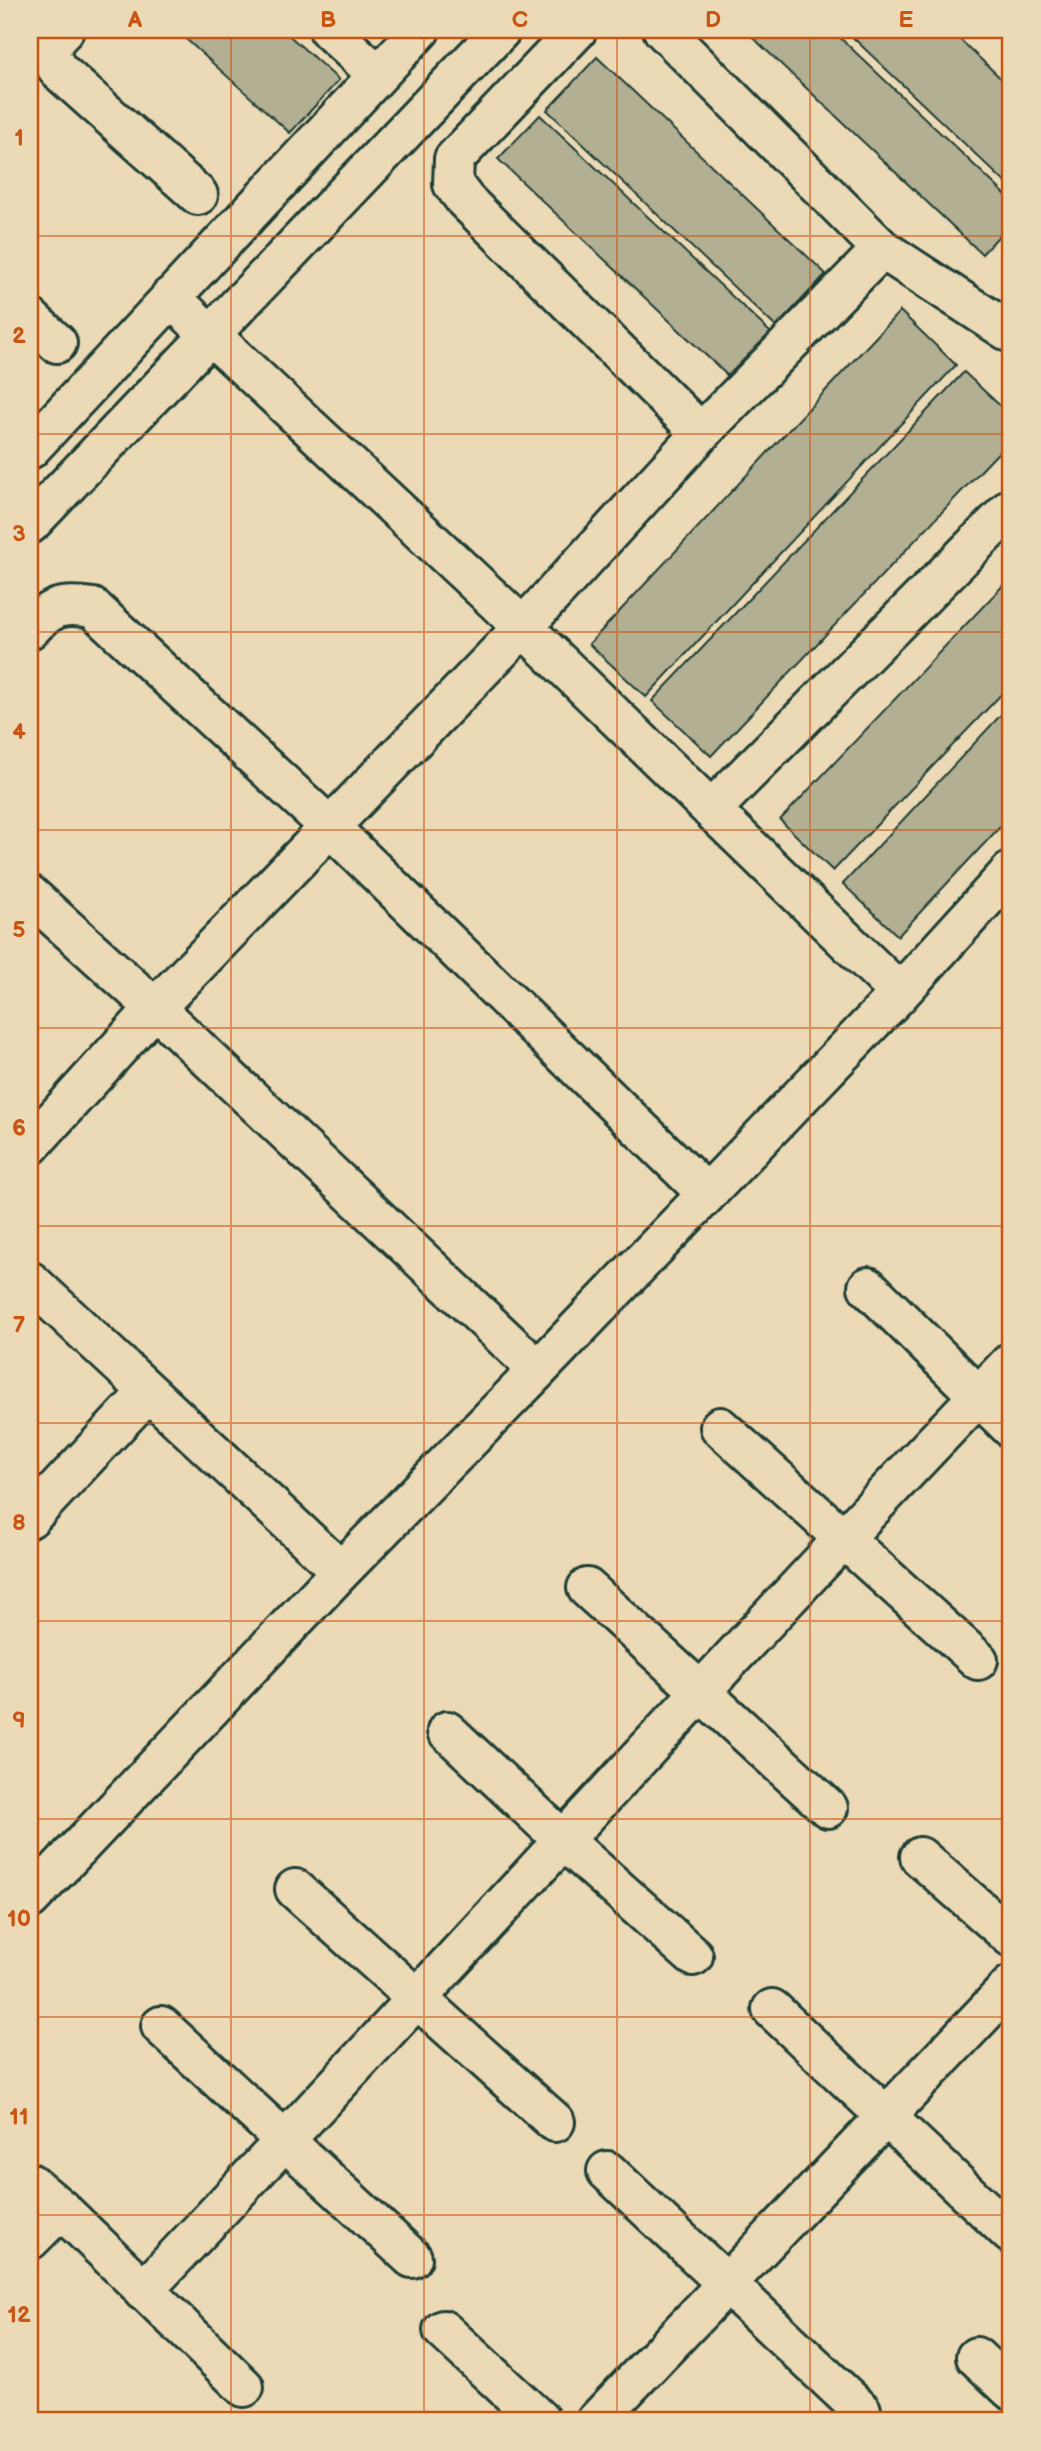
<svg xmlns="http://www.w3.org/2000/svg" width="1041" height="2451" viewBox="0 0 1041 2451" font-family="'Balsamiq Sans',sans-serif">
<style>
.building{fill:#b3af93;stroke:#1f3d34;stroke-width:2}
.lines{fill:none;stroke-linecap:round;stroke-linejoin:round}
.street-casing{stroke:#1f3d34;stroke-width:44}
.street{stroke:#ecdab7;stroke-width:38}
.grid{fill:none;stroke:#ca5512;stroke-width:2;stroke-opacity:0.55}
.neatline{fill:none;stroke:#ca5512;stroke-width:2.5}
.grid-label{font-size:23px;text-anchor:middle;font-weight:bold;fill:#ca5512}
</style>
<rect width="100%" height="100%" fill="#ecdab7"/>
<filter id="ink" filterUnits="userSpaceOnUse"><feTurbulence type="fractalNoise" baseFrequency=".0143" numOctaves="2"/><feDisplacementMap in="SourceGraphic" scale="14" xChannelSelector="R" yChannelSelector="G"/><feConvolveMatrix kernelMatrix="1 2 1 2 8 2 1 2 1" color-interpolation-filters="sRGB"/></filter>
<g filter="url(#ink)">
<path class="building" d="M176 30H283L339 80 290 133Z
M745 30H832L1011 200V223L982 254Z
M845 30H950L1011 88V188Z
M597 57 826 274 776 327 547 110Z
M540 115 771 333 729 377 498 159Z
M900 311 956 365 646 697 589 644Z
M964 372 1011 416V439L711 756 652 701Z
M1011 577V684L833 871 780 820Z
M1011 704V815L898 936 843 884Z"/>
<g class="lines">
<g class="street-casing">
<path id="street" d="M64 30 56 38 49 54 58 70 198 195
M329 30 377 74
M577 30 454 159 453 184 465 200 701 433
M663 30 882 249 1011 333
M170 297 523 627 900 993
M30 318 57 343
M30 449 420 30
M30 524 501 30
M30 629C52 606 62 603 93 608L330 827 706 1193
M711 810 1011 508
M30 895 155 1008 538 1370
M30 1146 155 1008 523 627 701 433 882 249
M30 1281 341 1571
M868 1287 1011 1428
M720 1427 978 1660
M30 1518 148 1392
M587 1588 828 1808
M447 1731 564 1841 693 1956
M920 1857 1011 1937
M295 1889 555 2122
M30 1899 341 1571 538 1370 900 993 1011 871
M772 2009 1011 2234
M161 2026 412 2258
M607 2171 861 2410
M30 2183 61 2209 244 2387
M30 2240 61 2209
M143 2291C435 1984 717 1668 1011 1362
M443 2330 541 2421
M976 2357 1011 2390
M596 2421 1011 1985"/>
</g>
<use href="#street" class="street"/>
</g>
</g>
<path class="grid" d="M231 30V2421M424 30V2421M617 30V2421M810 30V2421M30 236H1011M30 434H1011M30 632H1011M30 830H1011M30 1028H1011M30 1226H1011M30 1423H1011M30 1621H1011M30 1819H1011M30 2017H1011M30 2215H1011"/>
<rect width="1041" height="2451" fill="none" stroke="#ecdab7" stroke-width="77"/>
<rect x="38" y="38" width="964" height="2374" class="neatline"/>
<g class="grid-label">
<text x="135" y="27">A</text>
<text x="328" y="27">B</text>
<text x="520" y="27">C</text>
<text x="713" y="27">D</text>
<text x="906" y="27">E</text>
<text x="19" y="145">1</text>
<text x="19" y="343">2</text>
<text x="19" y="541">3</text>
<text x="19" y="739">4</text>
<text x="19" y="937">5</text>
<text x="19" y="1135">6</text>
<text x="19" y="1332">7</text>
<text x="19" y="1530">8</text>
<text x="19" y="1728">9</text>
<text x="19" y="1926">10</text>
<text x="19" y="2124">11</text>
<text x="19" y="2322">12</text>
</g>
</svg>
